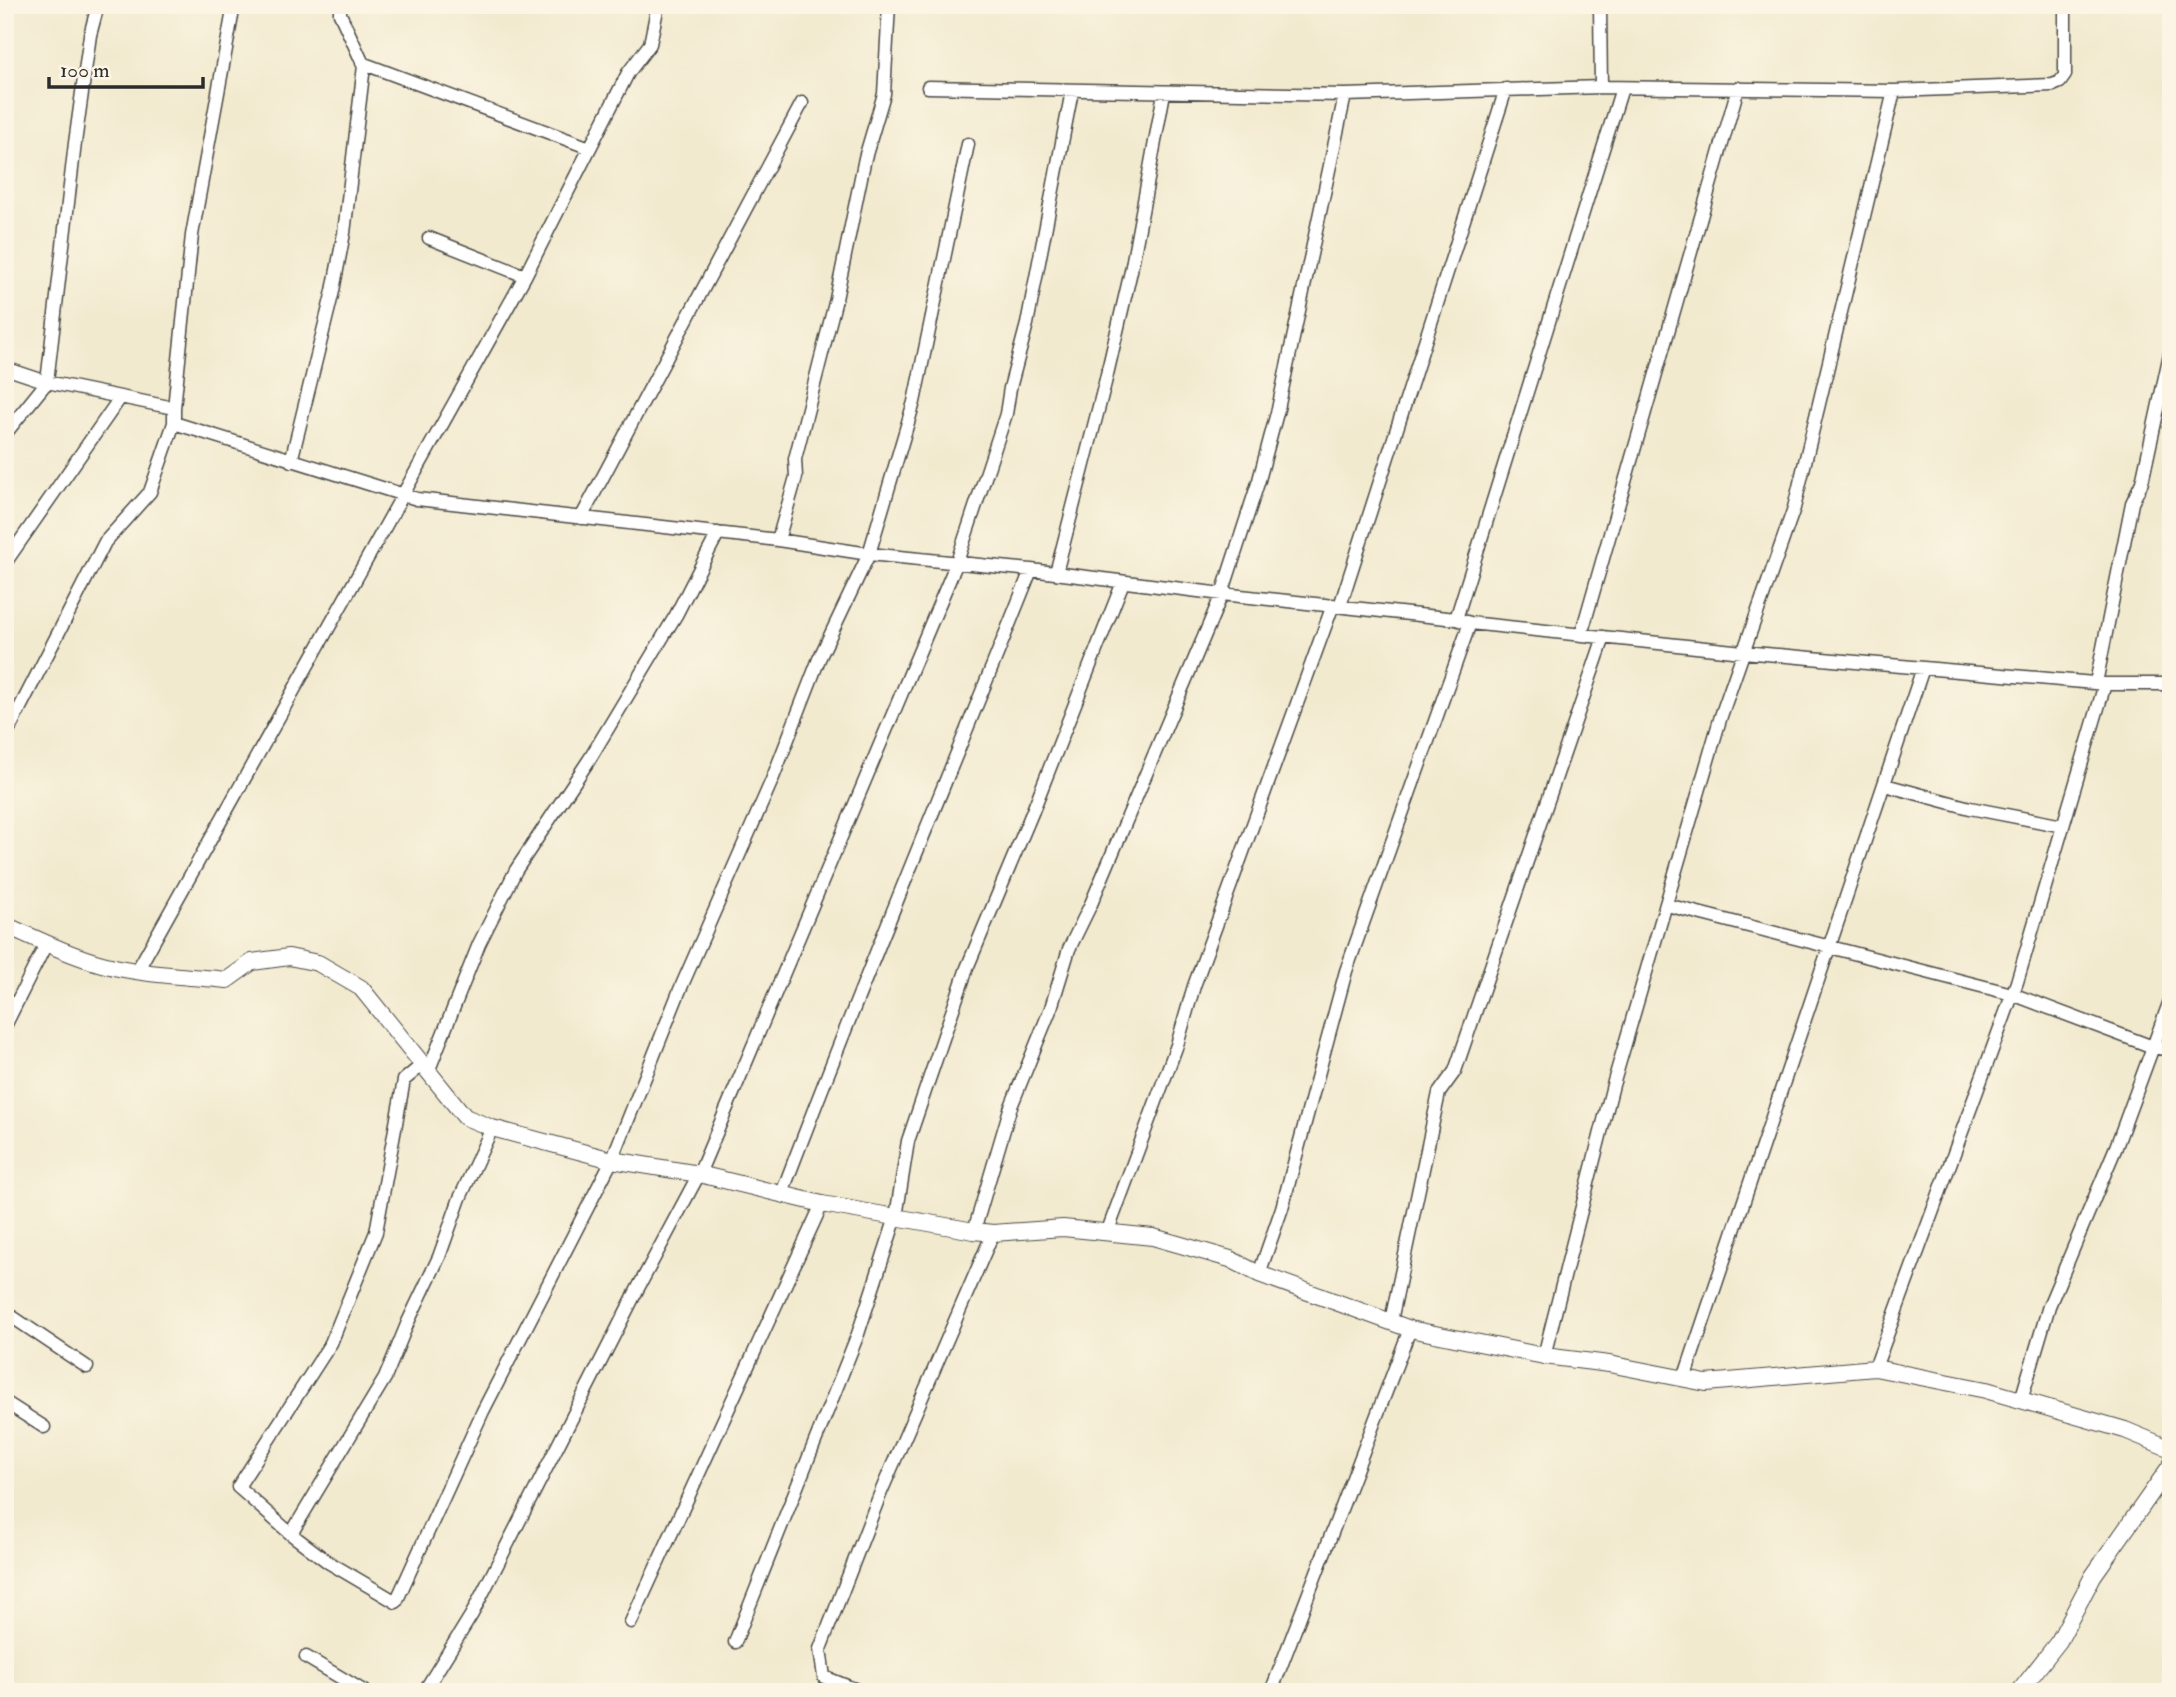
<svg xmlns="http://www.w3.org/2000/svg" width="2176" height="1697" viewBox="0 0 2176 1697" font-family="'IM FELL Double Pica',serif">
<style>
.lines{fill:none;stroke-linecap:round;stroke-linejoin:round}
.minor-casing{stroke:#494844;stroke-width:15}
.tertiary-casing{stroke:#494844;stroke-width:18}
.minor{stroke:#fff;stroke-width:12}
.tertiary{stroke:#fff;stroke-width:16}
</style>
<rect width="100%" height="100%" fill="#fcf5e5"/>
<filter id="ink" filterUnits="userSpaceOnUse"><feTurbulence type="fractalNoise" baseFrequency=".0143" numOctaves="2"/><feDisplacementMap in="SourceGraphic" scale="14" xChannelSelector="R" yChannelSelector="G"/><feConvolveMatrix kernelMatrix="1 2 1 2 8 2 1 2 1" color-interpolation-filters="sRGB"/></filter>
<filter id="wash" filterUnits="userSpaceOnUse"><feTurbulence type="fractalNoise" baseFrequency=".00686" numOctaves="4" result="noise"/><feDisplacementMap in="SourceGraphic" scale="28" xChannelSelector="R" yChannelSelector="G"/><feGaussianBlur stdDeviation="1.57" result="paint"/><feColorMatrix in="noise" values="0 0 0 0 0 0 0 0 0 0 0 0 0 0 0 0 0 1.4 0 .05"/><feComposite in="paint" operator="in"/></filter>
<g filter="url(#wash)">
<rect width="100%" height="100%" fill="#f2eacf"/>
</g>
<g filter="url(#ink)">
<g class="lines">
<g class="minor-casing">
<path id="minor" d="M1600 5 1601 87
M362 63 590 148
M928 87 1345 95 1601 87 1894 91 2053 85 2060 82 2065 75V5
M429 238 525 276
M5 368 47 382 174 408V423L417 499 778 540 869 554 1031 570 1222 594 1456 619 1470 623 1743 652 2105 684H2171
M174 408 192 235 234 5
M5 434 47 382 75 143 90 35 98 5
M291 461 333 291 344 233 364 66 340 14V5
M581 518 802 103
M778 540 796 477 795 459 836 299 865 158 884 94 889 5
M5 563 120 398
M1056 573 1105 383 1131 271 1164 93
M1340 606 1506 89
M1456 619 1622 88
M1581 635 1738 88
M2096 683 2132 503 2142 482 2171 349
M5 737 105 542 150 492 174 423
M1885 785 1970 808 2063 826
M1667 905 2012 994 2153 1047 2171 1050
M137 971 525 276 628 73 650 44 658 5
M5 1026 46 944
M422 1065 404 1080 376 1232 331 1343 238 1487 291 1534 328 1562 396 1602 483 1411 612 1160 679 992 772 780 819 659 869 554 914 402 968 144
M428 1072 479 944 516 870 589 760 676 615 718 533
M782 1193C861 983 948 778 1031 570
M974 1231 1010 1109 1051 1008 1069 949 1091 904 1222 594 1259 480 1278 409 1345 95
M1107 1233 1177 1045 1194 986 1333 605
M1259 1274 1282 1208 1346 971 1470 623
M5 1312 87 1367
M1391 1321 1439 1093 1455 1071 1604 637
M1544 1356 1613 1085 1721 716 1794 508 1894 91
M1875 1368 2017 982 2105 684
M1684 1379 1923 668
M2021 1400 2049 1306 2116 1147 2171 998
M5 1402 44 1427
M291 1534 385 1378 408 1322 439 1257 460 1198 492 1128
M631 1622 822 1204
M735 1642 858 1334 896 1217 908 1141 967 968 1032 813 1123 582
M306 1657 365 1692
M424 1692 472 1614 637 1290 699 1174 957 562 1006 414 1010 388 1027 324 1072 91
M862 1692 824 1677 820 1649 881 1492 993 1233
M1271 1692 1410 1329"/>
</g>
<g class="tertiary-casing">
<path id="tertiary" d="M5 925C37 939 69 955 102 964 143 975 185 976 227 980L252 962 289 957 318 963 361 988 465 1117 492 1128 612 1160 699 1174 822 1204 974 1231 993 1233 1063 1228 1153 1237 1230 1259 1259 1274 1410 1329 1544 1356 1609 1364 1706 1383 1875 1368 1986 1390 2125 1430 2171 1449
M2019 1692 2059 1641 2093 1576 2171 1465"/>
</g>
<use href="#minor" class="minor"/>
<use href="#tertiary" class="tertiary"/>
</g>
</g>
<rect width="2176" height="1697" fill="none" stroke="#fcf5e5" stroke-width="28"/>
<path d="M49 77v10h154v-10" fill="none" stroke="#2b2b2b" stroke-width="3.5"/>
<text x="60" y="77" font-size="21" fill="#2b2b2b" stroke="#fcf5e5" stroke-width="5" paint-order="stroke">100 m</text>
</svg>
